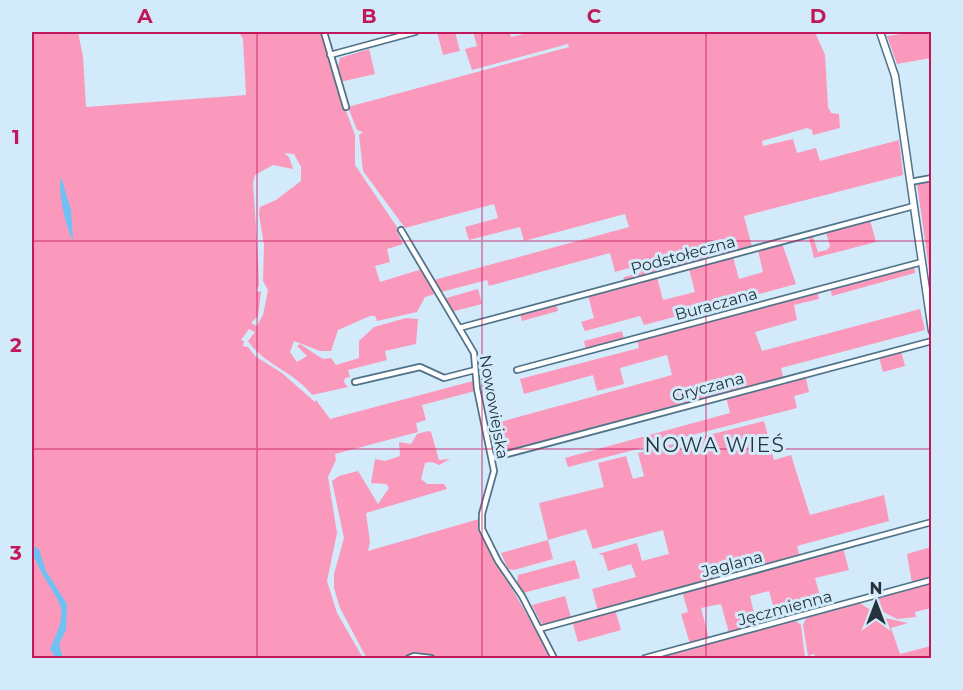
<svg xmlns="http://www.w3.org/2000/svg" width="963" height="690" viewBox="0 0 963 690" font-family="Montserrat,sans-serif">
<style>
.green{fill:#fb99bd;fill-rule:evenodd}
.water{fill:#6ec1f2}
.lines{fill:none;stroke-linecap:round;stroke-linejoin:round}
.minor-casing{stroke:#4f7389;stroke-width:8}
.secondary-casing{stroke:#4f7389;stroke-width:9}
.minor{stroke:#fff;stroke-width:4.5}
.secondary{stroke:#fff;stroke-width:6}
.grid{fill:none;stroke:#c2185b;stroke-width:1.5;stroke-opacity:0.55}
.labels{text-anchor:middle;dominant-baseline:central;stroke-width:6;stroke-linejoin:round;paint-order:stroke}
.street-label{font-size:16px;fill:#24333d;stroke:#d2eaf9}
.quarter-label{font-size:20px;letter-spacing:1.5px;fill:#24333d;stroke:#d2eaf9}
.neatline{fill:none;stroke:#c2185b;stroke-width:2}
.grid-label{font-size:20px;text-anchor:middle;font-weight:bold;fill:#c2185b}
</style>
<rect width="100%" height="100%" fill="#d2eaf9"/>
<path class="green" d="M32 32H78L83 57 86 107 246 95 243 39 239 32H321L340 95 355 135V165L399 230 397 231 403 244 387 249 390 262 375 266 380 282 422 269 435 294 425 297 417 312 377 321 375 316H370L338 330 331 351H320L294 341 290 352 297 362 307 356 297 346 300 344 323 359 331 358 336 365 359 358V341L374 327 406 318 418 319 416 344 385 351 387 360 348 370 350 377 345 378 344 382 348 387 312 395C293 371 264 365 248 341L255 332 249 329 241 340 244 341 243 346 248 347 255 356 282 373 315 402 316 400 330 419 473 381 475 391 422 405 426 420 416 423 418 432 335 454 336 460 328 477 337 533 327 581 337 613 363 658H32ZM284 153 294 154 301 167V181L276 200 260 207 259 214 264 245 263 281 268 290 263 315 257 326 251 323 258 316 261 292 256 291 259 285 258 258 253 183 255 175 273 165 293 169 289 157Z
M437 32H455L460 51 443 55Z
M473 32H510L511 37 532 32H815L825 55 828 107 831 113 839 114 840 128 813 135 812 130 807 128 762 141 763 146 793 139 797 153 816 148 820 161 899 140 903 175 744 216 752 247 623 281 624 277 641 273 640 265 615 272 610 253 489 286 487 280 441 292 434 280 629 227 625 214 524 241 520 227 469 240 465 227 498 218 494 204 405 228 363 171 359 135 363 132 357 130 348 107 569 47 568 44 472 70 465 49 477 46Z
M916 32H931V58L897 64 887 36Z
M369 49 375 74 340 82 337 70 340 58Z
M931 181H932L931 283 917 184Z
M870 220 876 242 814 258 809 238 813 237 818 252 827 250 830 246 826 233Z
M782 243 796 284 644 325 640 316 585 331 581 322 594 318 588 295 657 277 663 300 695 292 689 269 733 257 739 279 763 272 758 250Z
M914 265 915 273 832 296 830 287Z
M478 289 482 304 451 312 443 299Z
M817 290 819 299 794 305 797 320 755 332 762 351 920 309 925 330 781 368 783 377 495 455 489 425 672 375 667 355 620 368 624 384 597 391 593 375 524 394 520 379 639 348 637 339Z
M556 303 558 311 522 321 520 314Z
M622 331 624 339 586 350 584 341Z
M901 351 905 366 883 372 879 357Z
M805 375 809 392 794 396 797 408 568 467 565 458 730 413 726 397Z
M764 421 774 460 791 455 810 515 884 495 889 521 797 546 800 557 598 611 592 589 636 577 631 564 608 571 603 555 598 554 637 543 642 561 669 554 663 530 593 549 586 529 548 540 553 559 514 570 508 569 501 553 548 540 539 503 604 487 598 463 626 456 633 479 644 476 638 453Z
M428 431 431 432 439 460 450 459 439 465 432 462 425 463 421 479 427 484H444L447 489 366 513 370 542 368 551 479 519 478 530 552 658H439L416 653 406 658 366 657 340 608 334 588V574L344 538 332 481 339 476 358 471 378 504 389 488 386 484 371 483 375 459 385 461 400 456 399 442 411 444 417 434Z
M931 547V577L912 583 907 554Z
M843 548 849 570 815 578 823 607 777 620 769 591 750 596 757 626 729 633 721 604 701 608 709 639 690 644 681 614 688 612 682 591Z
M575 560 580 578 523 593 517 584 518 575Z
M931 583V608L915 612 916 617 897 619 879 610V598Z
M565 596 571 618 545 625 541 623 532 605Z
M860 603 881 617 908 623 891 628 900 654 931 646V658H816L814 654 808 656 803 625 806 618Z
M615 609 621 630 578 642 572 621Z
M796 621 801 625 805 657 798 658H651Z"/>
<path class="water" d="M61 177 71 210 73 240C66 230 57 188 61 177Z
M32 545 39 549 46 571 67 604 66 630 59 644 63 658H56L50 649C72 602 59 608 39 567 35 558 31 555 32 545Z"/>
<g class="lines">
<g class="minor-casing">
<path id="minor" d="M324 32 346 107
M330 55 415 32
M910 182 932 178
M401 230 474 353 477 389 494 471 482 514V529L498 561 522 596 554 658
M459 328 914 206
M517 370 922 262
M355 382 420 367 444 378 475 370
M492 458 932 341
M539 629 932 522
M409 658 414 656 431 658
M645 658 932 580"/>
</g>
<g class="secondary-casing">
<path id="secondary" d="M880 32 895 76 932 331"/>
</g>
<use href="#minor" class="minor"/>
<use href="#secondary" class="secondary"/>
</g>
<path class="grid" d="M257 32V658M482 32V658M706 32V658M32 241H932M32 449H932"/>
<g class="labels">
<g class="street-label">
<text transform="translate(683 255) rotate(-15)">Podstołeczna</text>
<text transform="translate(716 304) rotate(-15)">Buraczana</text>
<text transform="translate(708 387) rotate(-15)">Gryczana</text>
<text transform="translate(494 407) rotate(80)">Nowowiejska</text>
<text transform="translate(732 564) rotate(-15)">Jaglana</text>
<text transform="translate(785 608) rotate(-15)">Jęczmienna</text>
</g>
<g class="quarter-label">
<text x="715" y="445">NOWA WIEŚ</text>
</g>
</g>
<rect width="963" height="690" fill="none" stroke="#d2eaf9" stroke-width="66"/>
<g transform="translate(876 603)" stroke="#d2eaf9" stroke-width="4.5" paint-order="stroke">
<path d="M0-4.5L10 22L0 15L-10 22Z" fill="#24333d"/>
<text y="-9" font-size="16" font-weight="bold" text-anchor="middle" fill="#24333d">N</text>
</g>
<rect x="33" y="33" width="897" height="624" class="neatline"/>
<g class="grid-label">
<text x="145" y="23">A</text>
<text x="369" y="23">B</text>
<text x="594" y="23">C</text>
<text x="818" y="23">D</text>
<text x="16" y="144">1</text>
<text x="16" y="352">2</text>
<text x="16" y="560">3</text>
</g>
</svg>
